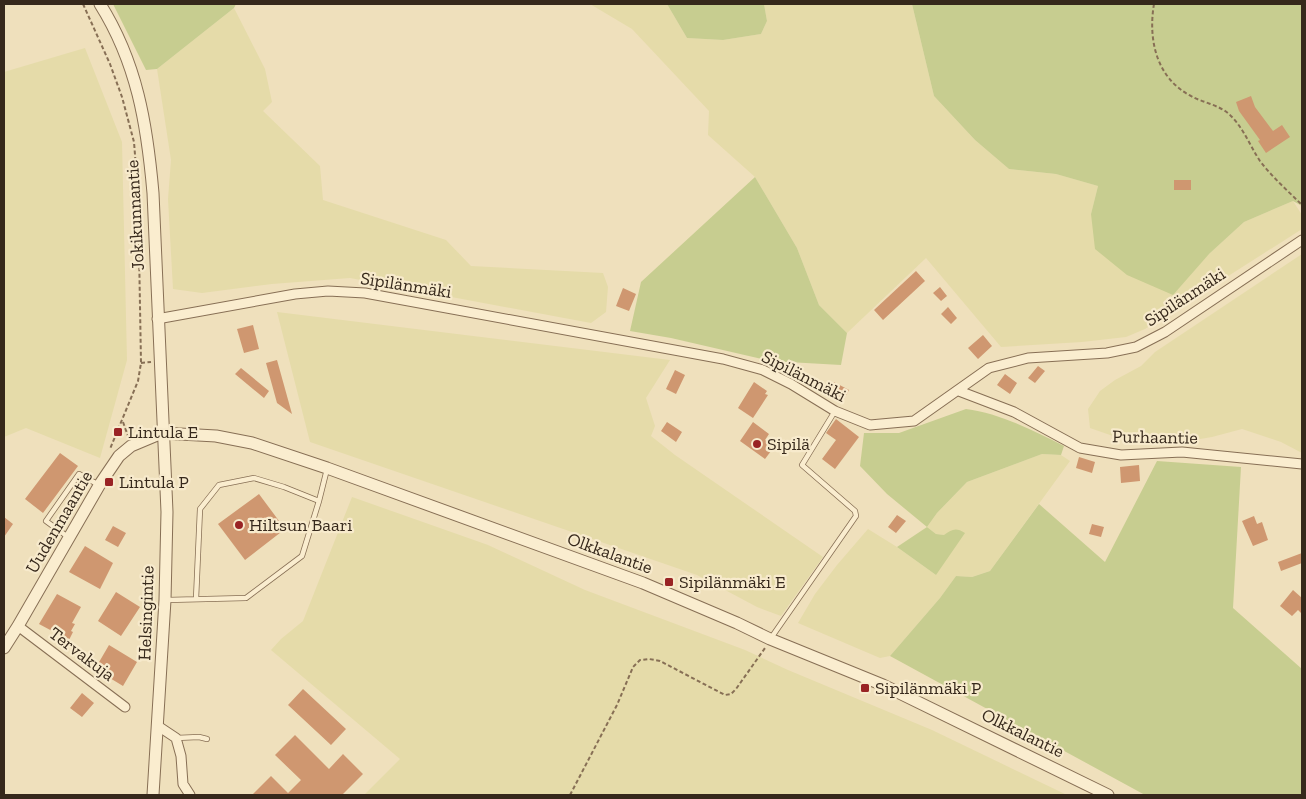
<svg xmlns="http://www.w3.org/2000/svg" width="1306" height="799" viewBox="0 0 1306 799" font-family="'Zilla Slab',serif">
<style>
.farmland{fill:#e5dba9}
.green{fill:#c7cd90}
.building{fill:#cf9770}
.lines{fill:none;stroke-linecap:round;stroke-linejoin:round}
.service-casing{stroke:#876f55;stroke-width:6}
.minor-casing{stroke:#876f55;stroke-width:11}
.tertiary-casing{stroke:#876f55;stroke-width:13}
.path{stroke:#876f55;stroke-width:2;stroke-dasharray:4 2.5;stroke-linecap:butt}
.service{stroke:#faedcf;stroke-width:4.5}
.minor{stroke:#faedcf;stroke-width:9}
.tertiary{stroke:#faedcf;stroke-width:11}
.poi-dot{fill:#992324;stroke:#f7eacc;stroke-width:2}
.labels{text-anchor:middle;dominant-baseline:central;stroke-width:4.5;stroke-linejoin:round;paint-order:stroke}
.street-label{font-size:18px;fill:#36281b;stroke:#f7eacc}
.poi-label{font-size:18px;fill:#36281b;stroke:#f7eacc;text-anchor:start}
</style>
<rect width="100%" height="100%" fill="#efe0bc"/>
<path class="farmland" d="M590 4H667L687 38 723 40 761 34 767 21 764 4H912L934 96 975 140 1009 169 1056 174 1098 186 1091 214 1209 254 1244 222 1293 201 1302 215V229L1145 329 1126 337 1082 342 1001 347 926 258 847 333 819 305 797 248 755 177 708 135 709 111 632 29Z
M234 8 265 69 272 102 263 111 320 166 323 200 446 240 471 266 603 273 608 287 606 312 591 323 350 278 272 284 202 293 173 289 168 199 171 160 157 69Z
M85 48 122 142 127 360 100 458 26 428 4 437V72Z
M1302 254V453L1281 442 1242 429 1212 437 1165 445 1130 442 1090 428 1088 409 1100 391 1115 380 1141 366 1155 352Z
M277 312 670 360 646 398 655 426 651 436 675 455 823 557 781 616 757 607 697 575 310 442Z
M1042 454 1061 455 1070 461 990 571 972 577 956 576 940 598 890 656 880 658 798 623 815 594 837 565 868 529 897 547 936 575 944 535 936 534 927 527 937 513 967 482Z
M352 497 488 545 585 590 745 650 788 670 932 730 1067 795H364L400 759 271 650 281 639 303 621Z"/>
<path class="green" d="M113 4H236L234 8 157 69 146 70Z
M667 4H764L767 21 761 34 723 40 687 38Z
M912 4H1302V206L1293 201 1244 222 1209 254 1173 295 1127 275 1095 249 1091 214 1098 186 1056 174 1009 169 975 140 934 96Z
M755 177 797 248 819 305 847 333 841 365 770 361 671 338 630 331 641 282Z
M966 409C999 413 1035 431 1064 446L1061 455 1042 454 967 482 937 513 927 527 936 534 944 535C952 529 956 527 965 533L936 575 897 547 927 527 887 494 860 466 864 433H899Z
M1157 461 1241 467 1233 608 1302 669V795H1145L890 656 940 598 956 576 972 577 990 571 1039 504 1105 562Z"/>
<path class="building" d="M1251 96 1255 107 1273 131 1282 125 1290 137 1266 153 1258 141 1260 140 1239 111 1236 102Z
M1174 180H1191V190H1174Z
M916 271 925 281 883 320 874 310Z
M940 287 947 296 941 301 933 293Z
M623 288 636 294 629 311 616 306Z
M948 307 957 318 951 324 941 314Z
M253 325 259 349 244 353 237 329Z
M983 335 992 346 978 359 968 348Z
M277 360 292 414 277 403 266 363Z
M1038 366 1045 371 1035 383 1028 378Z
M241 368 269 391 264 398 235 374Z
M675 370 685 375 676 394 666 389Z
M1005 374 1017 383 1010 394 997 385Z
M754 382 767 391 765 394 768 395 753 418 738 408Z
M834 382 849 390 842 403 827 395Z
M836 419 859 437 835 469 822 459 836 440 826 433Z
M667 422 682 432 676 442 661 431Z
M753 422 769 434 765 440 774 447 765 459 740 441Z
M60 453 78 466 43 513 25 499Z
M1079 457 1095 462 1092 473 1076 468Z
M1139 465 1140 481 1121 483 1120 467Z
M259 494 285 529 245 560 218 524Z
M897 515 906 521 896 533 888 527Z
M1254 516 1257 524 1262 522 1268 540 1253 546 1242 521Z
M4 517 13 524 4 537Z
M1092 524 1104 527 1101 537 1089 534Z
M113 526 126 533 118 547 105 540Z
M85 546 113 563 100 589 69 572Z
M1302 553V563L1281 571 1278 562Z
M1293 590 1302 598V614L1298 610 1292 616 1280 606Z
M116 592 140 607 121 636 98 621Z
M57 594 81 607 72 623 75 624 71 631 73 632 69 640 39 624Z
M109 645 137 662 123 686 95 669Z
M303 689 346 729 331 745 288 705Z
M82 693 94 703 82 717 70 708Z
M295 735 329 769 343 754 363 774 342 795H252L271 776 288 793 301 780 275 755Z"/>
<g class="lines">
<g class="service-casing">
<path id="service" d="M68 537 46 521 79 474 99 485
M196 599 200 509 219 485 254 478 284 487 319 501
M167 600 246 598 302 556 319 501 327 469
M771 638 856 516 855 511 802 465 835 411
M176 738 199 737 207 739"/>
</g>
<g class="minor-casing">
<path id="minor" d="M157 319 295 294 328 291 365 293 723 359 763 370 791 384 835 411 870 425 914 421 989 368 1028 358 1107 353 1136 347 1165 332 1302 240
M959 391 1014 412 1080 448 1121 455 1182 452 1302 464
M18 626 125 707
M158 726 176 738 181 756 183 784 190 795"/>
</g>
<g class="tertiary-casing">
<path id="tertiary" d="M100 4C137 63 147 124 153 193L167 512 165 600 153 795
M4 648 18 626 100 484 119 456 131 446 162 433 216 436 252 443 327 468 643 583 737 623 770 639 883 685 1108 795"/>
</g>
<path class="path" d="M83 4 110 64 122 97 134 142 138 193 141 363 138 381 110 449
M1154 4C1148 39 1156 78 1191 96 1203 103 1221 105 1231 116 1244 129 1250 146 1260 161 1272 177 1288 191 1302 205
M141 363 151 362
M123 422 128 436
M570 795 617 705 633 667 640 660 649 659 660 661 725 695 731 694 736 689 765 648"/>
<use href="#service" class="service"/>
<use href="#minor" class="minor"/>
<use href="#tertiary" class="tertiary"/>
</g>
<g class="poi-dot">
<rect x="113" y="427" width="10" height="10" rx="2.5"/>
<circle cx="757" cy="444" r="5"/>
<rect x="104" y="477" width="10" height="10" rx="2.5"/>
<circle cx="239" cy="525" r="5"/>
<rect x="664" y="577" width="10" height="10" rx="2.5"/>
<rect x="860" y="683" width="10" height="10" rx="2.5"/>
</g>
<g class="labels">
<g class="street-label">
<text transform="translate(135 215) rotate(-93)">Jokikunnantie</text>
<text transform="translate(406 285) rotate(9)">Sipilänmäki</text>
<text transform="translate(1185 297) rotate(-33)">Sipilänmäki</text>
<text transform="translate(804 376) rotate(27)">Sipilänmäki</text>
<text transform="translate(1155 437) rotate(1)">Purhaantie</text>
<text transform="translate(59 522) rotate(-60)">Uudenmaantie</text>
<text transform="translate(610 553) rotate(20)">Olkkalantie</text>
<text transform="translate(146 613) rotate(-88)">Helsingintie</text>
<text transform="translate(82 654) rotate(37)">Tervakuja</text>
<text transform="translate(1023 733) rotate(26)">Olkkalantie</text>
</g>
<g class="poi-label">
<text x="128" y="432">Lintula E</text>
<text x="767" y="444">Sipilä</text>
<text x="119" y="482">Lintula P</text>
<text x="249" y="525">Hiltsun Baari</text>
<text x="679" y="582">Sipilänmäki E</text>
<text x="875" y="688">Sipilänmäki P</text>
</g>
</g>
<rect width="1306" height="799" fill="none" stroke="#36281b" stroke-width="10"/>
</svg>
